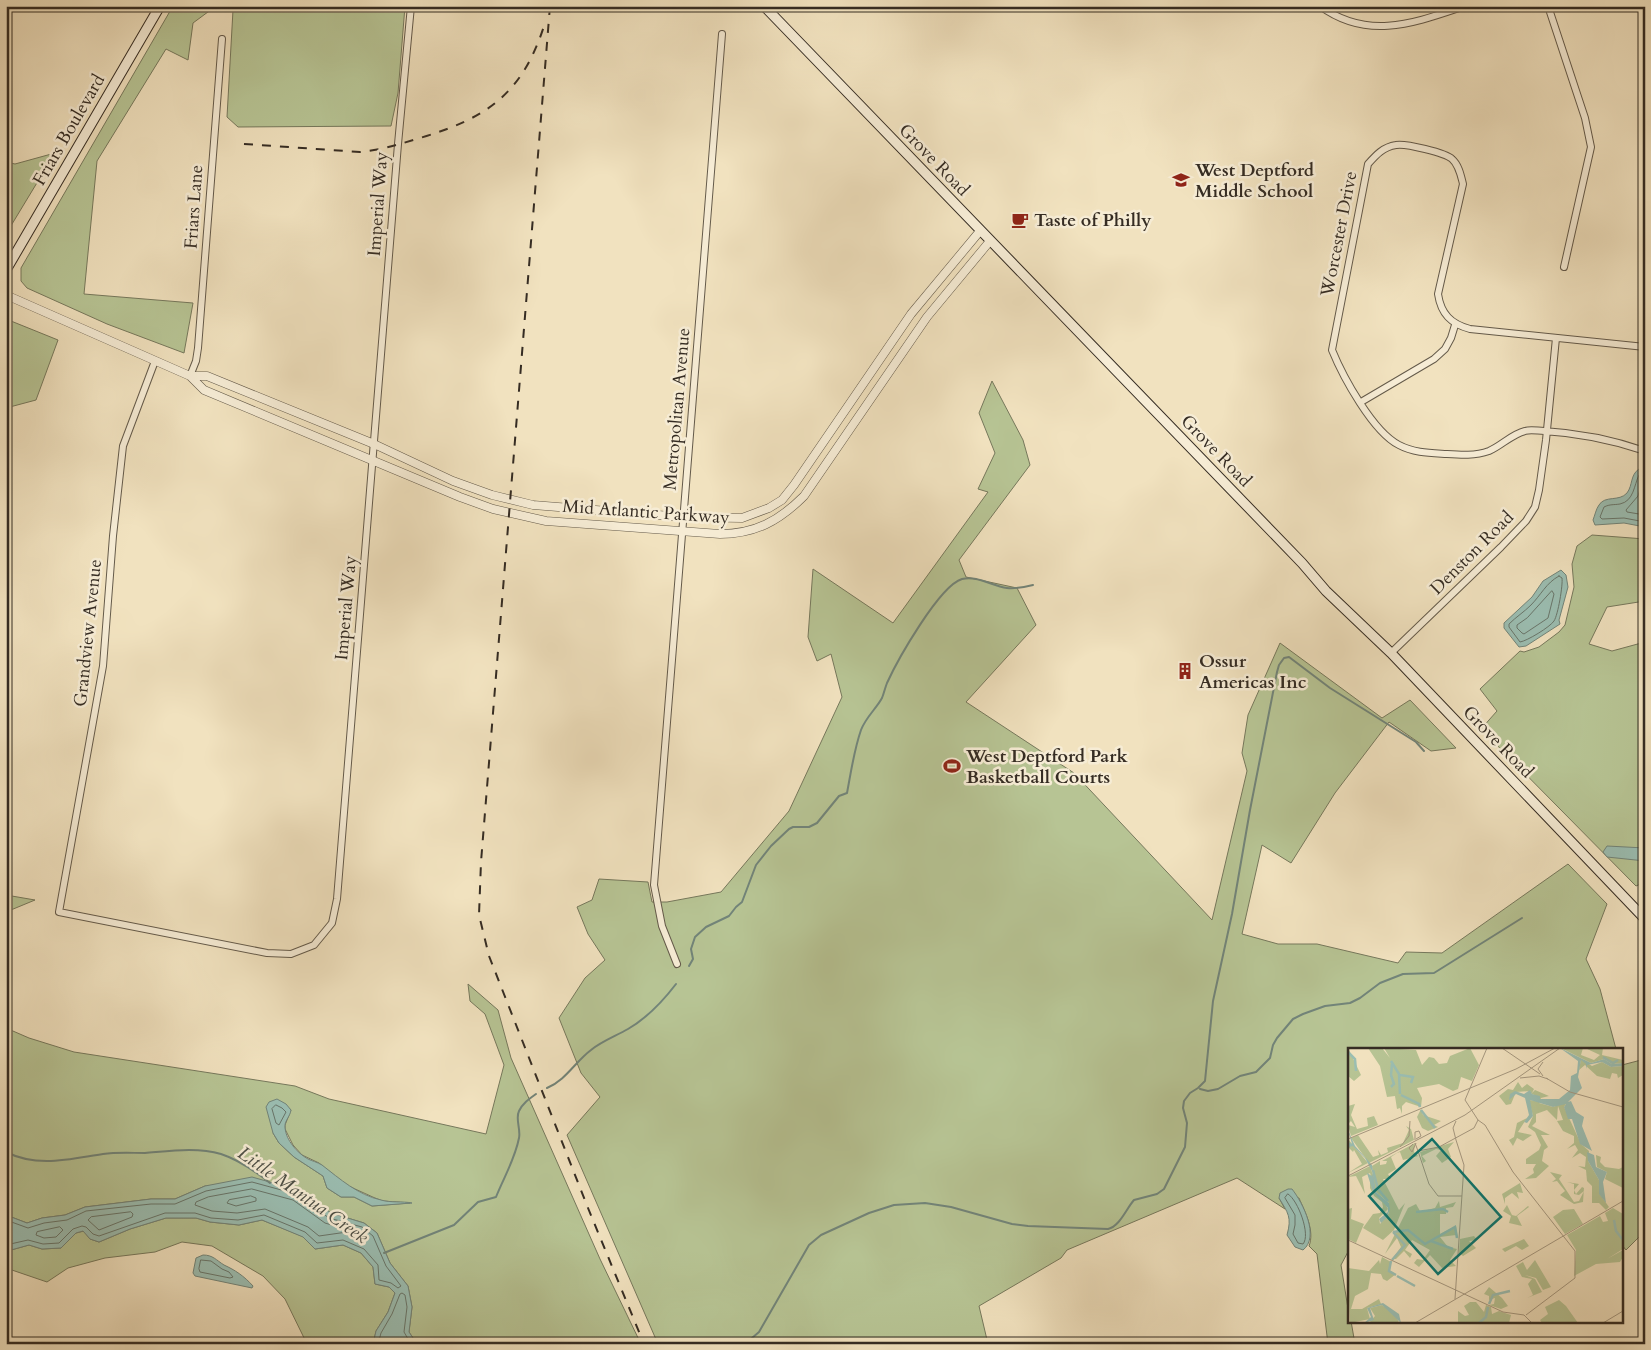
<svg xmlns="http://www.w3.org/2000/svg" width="1651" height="1350" viewBox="0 0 1651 1350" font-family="Cardo,serif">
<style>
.green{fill:#b7c494;stroke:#76785c;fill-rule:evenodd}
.water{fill:#9bbeb2;stroke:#728479}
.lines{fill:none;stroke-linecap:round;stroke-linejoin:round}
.shore{stroke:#68756a;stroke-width:1}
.stream{stroke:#728479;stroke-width:2}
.minor-casing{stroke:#645a4a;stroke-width:8}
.tertiary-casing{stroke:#645a4a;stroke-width:9}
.secondary-casing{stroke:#352c23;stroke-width:11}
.minor{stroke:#f6ecd5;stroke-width:6}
.tertiary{stroke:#f6ecd5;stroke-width:8}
.secondary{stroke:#f6ecd5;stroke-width:9}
.rail{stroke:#352c23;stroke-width:2;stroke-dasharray:9 9;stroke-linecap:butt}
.labels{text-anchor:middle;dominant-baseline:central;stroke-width:5;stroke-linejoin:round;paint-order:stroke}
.street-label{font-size:18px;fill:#352c23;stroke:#f6ecd5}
.poi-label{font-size:18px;font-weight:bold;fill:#352c23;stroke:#f6ecd5;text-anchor:start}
.water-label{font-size:19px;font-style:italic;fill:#4e5047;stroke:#f6ecd5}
.inset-river{fill:none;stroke:#9bbeb2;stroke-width:2.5}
.inset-road{fill:none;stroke:#a69981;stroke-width:1}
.view{fill:#0f766e;fill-opacity:0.15;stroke:#0f766e;stroke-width:2.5}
.inset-edge{fill:none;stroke:#352c23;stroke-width:2.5}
</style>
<rect width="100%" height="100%" fill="#f1e2bf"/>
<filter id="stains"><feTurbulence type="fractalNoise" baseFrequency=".004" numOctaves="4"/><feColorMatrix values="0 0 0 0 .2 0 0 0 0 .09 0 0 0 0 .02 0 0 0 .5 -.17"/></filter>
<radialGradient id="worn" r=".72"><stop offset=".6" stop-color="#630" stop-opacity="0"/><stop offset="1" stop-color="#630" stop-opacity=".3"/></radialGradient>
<path class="green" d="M173 6H216L193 23 188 60 166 49 97 161 84 294 193 303 184 353 107 324 27 288 21 281V268Z
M226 6H405L398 93 391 126 238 127 227 117 233 10Z
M55 153 6 234V162L15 164Z
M6 319 58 340 36 400 6 408Z
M992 381 1023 440 1030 465 959 560 966 577 1017 588 1036 625 966 702 1074 773 1212 920 1247 771 1242 753 1248 715 1280 643 1382 718 1410 700 1456 748 1431 751 1389 722 1335 793 1291 863 1262 845 1242 934 1278 944H1317L1398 963 1406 952 1442 953 1568 864 1607 904 1586 959 1600 989 1616 1049H1350V1248L1341 1265 1350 1321H1351L1355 1344H1328L1317 1254 1309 1246C1315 1231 1305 1212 1299 1198H1279L1285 1209 1237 1178 1067 1250 1061 1258 979 1306 988 1344H658L567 1135 600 1097 581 1073 559 1018 585 978 605 960 588 934 577 907 592 900 599 879 648 882 652 902H667L721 892 789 811 842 697 831 654 817 661 808 637 813 569 893 623 988 492 978 489 995 453 979 413Z
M1592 535 1645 539V601L1607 607 1589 644 1612 651 1645 642V882L1636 886 1481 729 1497 711 1480 689 1520 651 1524 652 1539 647 1559 632 1565 625 1574 587 1572 564 1577 546Z
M6 895 35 900 6 912Z
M468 984 498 1010 511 1058 600 1259 641 1344H417L409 1332 412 1307 408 1286 390 1263 377 1233 364 1223 331 1213 298 1190 205 1186 175 1199H151L85 1207 65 1215 42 1218 27 1223 6 1215V1028L29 1038 74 1052 295 1086 329 1099 486 1134 504 1065 485 1014 470 1001ZM289 1108 291 1110 285 1125V1129L293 1145 302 1155 319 1163 344 1184 375 1198 383 1201 410 1203 372 1206 354 1197H341L327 1188 323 1176 294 1157 279 1143 273 1133Z
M1645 1059V1199L1643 1203 1645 1205V1231L1626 1250 1622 1245V1065Z
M166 1218H196L210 1222 239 1225 262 1220 304 1237 315 1249 343 1245 361 1253 373 1267 375 1284 389 1287 395 1293 388 1312 376 1331 373 1344H307L285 1299 263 1276 212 1246 182 1242 155 1252 105 1258 68 1268 47 1282 6 1268V1249L11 1250 29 1245 42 1249 61 1248 76 1233 84 1231 90 1239 99 1242 130 1229Z"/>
<path class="water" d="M1639 469H1645V527L1624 523 1595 525 1593 520C1595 515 1596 509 1599 505 1605 495 1619 502 1627 493 1633 485 1630 475 1639 469Z
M1561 570 1566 575 1568 587 1559 620 1560 624 1526 646 1519 647 1504 628V623L1532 597 1543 581Z
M1607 846 1645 848V861L1607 857 1603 852Z
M277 1099 286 1104 291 1110C290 1117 284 1121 285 1128 286 1140 297 1153 308 1159 312 1161 317 1162 322 1165 340 1179 358 1195 381 1200 391 1203 402 1201 412 1203L372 1206 354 1197H341L327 1188 323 1176 294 1157 279 1143 273 1133 266 1107 269 1102Z
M252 1177 298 1190 331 1213 364 1223 377 1233 390 1263 408 1286 412 1307 409 1332 417 1344H373L376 1331 388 1312 395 1293 389 1287 375 1284 373 1267 361 1253 343 1245 315 1249 303 1237 262 1220 239 1225 210 1222 196 1218H166L130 1229 99 1242 90 1239 83 1231 76 1233 61 1248 42 1249 29 1245 11 1250 6 1249V1215L27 1223 42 1218 65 1215 85 1207 151 1199H175L205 1186Z
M1288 1189H1292C1303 1203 1320 1237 1303 1250L1295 1247 1287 1235C1292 1217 1288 1213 1279 1198L1280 1193Z
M203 1255C213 1255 216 1260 224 1265 235 1270 244 1276 253 1286L252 1288 195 1276 193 1273 196 1258Z"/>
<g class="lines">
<path class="shore" d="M1645 474 1639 475C1634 485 1634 501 1620 504 1614 505 1610 504 1604 507L1600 517 1602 519 1624 518 1645 522
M1645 480 1642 482 1638 496 1626 510 1627 512 1645 515
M1559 576 1562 578C1563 585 1558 615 1554 621 1550 627 1527 641 1520 642L1509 627V624C1516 617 1524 612 1531 605 1541 595 1546 583 1559 576Z
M1552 591 1554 594 1548 618 1524 634 1522 633 1517 628V625L1527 618Z
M276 1105 282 1108 286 1112 279 1125 276 1123 272 1109Z
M252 1189 293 1200 325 1223 345 1229 347 1232 319 1236 308 1227 265 1209 237 1213 212 1211 195 1205 196 1202 208 1197Z
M1288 1194C1298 1200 1311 1235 1303 1244L1298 1243 1293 1234 1295 1225V1215L1285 1198Z
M251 1196 256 1198V1201L236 1206 227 1203 229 1200Z
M131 1212 133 1214 132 1217 99 1230 88 1220 91 1217Z
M6 1220 28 1228 44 1223 67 1220 86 1211 151 1204H175L206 1191 252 1182 296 1194 329 1218 362 1227 373 1236 386 1266 401 1286 398 1288 391 1283 379 1280 378 1265 364 1249 343 1240 317 1243 305 1232 264 1215 238 1220 211 1218 195 1213H165L99 1236 93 1234 86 1227 82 1226 73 1229 59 1243 43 1244 28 1240 6 1245
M60 1227 63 1230 56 1237 44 1238 36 1235 37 1232Z
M201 1260 211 1261 222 1269 229 1272 233 1277 230 1278 200 1272 199 1269Z
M378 1344 381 1333 392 1314 400 1294 402 1293 405 1295 407 1307 404 1332 411 1344"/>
<path class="stream" d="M689 966 693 959 691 949 695 937 706 927 729 916 736 907 742 902 756 865 771 846 789 829 793 827H809L817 823 839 796 847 793C851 772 854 750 861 730 866 717 876 709 882 698 884 693 885 688 887 683 897 661 939 586 962 579 977 575 992 586 1007 588 1016 589 1025 587 1033 585
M547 1088C566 1080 575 1062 591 1050 602 1041 616 1036 628 1029 647 1018 663 1001 676 984
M1200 1089 1208 1091 1218 1089 1240 1076 1256 1072 1270 1058 1273 1045 1277 1038 1293 1019 1303 1014 1325 1006 1350 1003 1360 998 1380 983 1403 974 1434 973 1522 918
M6 1152C38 1168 70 1159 103 1154 117 1152 131 1153 145 1153 170 1151 197 1147 221 1154 239 1160 255 1171 270 1183
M384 1253 454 1225 478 1202 496 1197C504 1177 515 1159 519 1138 521 1129 515 1119 519 1111 523 1103 529 1099 536 1094
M745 1344 759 1332 809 1245 821 1235 869 1213 894 1205 925 1203 951 1207 1012 1224 1028 1226 1108 1229C1120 1226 1126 1209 1134 1200L1157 1194 1164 1189 1185 1147 1187 1123 1183 1108 1184 1101 1190 1093 1198 1088 1205 1081 1213 1001 1232 914 1250 810 1277 672 1279 665 1284 658 1289 657 1330 688 1416 742 1424 751"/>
<g class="minor-casing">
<path id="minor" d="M1320 6C1368 41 1414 23 1465 6
M1548 6 1585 118 1591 147 1564 267
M1645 347 1470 329C1451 324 1441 314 1438 294L1463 184C1461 176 1459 165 1452 159 1446 153 1405 143 1396 145 1383 147 1376 155 1368 164L1332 350C1343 377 1373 432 1399 445 1414 453 1431 453 1447 454 1461 455 1475 456 1489 451 1501 446 1512 434 1525 431 1531 429 1538 431 1544 431 1578 433 1613 440 1645 451
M155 361 123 446 113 536 103 666 59 912 267 953 291 954 314 945 332 923 337 899 398 144 411 6
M190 376 196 361 198 348 222 39
M1361 402 1434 359 1445 349 1451 338 1455 325
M1391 653 1501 547 1526 521 1535 507 1539 490 1546 440 1556 338
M677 964 662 926 654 885 722 34"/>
</g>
<g class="tertiary-casing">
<path id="tertiary" d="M6 295 190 376 204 390 460 497 493 509 546 521 720 534C755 534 779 521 804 496L927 317 990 241
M190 376H207L374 444 453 481 492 495 533 505 683 517 742 518 769 508 782 500 794 485 911 314 980 231"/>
</g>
<g class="secondary-casing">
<path id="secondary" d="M764 6 1302 563 1326 591 1391 653 1645 919
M6 270 160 6"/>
</g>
<use href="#minor" class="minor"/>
<use href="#tertiary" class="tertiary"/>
<use href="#secondary" class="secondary"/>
<path class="rail" d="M550 6 481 862 479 915 489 956 588 1208 644 1344
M244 144 360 152C381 150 400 144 420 138 487 118 522 94 544 26"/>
</g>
<defs>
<g id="school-bare" transform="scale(1.35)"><path d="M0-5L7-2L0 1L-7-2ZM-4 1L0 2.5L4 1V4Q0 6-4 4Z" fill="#8f2418" stroke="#f6ecd5" stroke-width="2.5" paint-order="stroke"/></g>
<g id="cafe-bare" transform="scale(1.35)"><path d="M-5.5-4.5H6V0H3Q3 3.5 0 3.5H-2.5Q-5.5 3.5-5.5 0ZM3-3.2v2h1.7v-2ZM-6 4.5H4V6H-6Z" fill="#8f2418" stroke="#f6ecd5" stroke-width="2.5" paint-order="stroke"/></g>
<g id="building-bare" transform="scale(1.35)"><path d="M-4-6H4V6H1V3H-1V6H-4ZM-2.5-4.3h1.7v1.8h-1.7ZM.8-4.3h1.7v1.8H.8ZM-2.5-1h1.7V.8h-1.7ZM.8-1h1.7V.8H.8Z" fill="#8f2418" stroke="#f6ecd5" stroke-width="2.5" paint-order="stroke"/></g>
<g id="stadium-bare" transform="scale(1.35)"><path d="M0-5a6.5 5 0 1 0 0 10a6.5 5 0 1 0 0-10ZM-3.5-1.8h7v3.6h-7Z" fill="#8f2418" stroke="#f6ecd5" stroke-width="2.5" paint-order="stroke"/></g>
</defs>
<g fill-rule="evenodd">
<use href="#school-bare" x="1181" y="180"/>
<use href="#cafe-bare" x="1020" y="220"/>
<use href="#building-bare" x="1185" y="671"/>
<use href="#stadium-bare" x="952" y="766"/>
</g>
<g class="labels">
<g class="street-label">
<text transform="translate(69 130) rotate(-60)">Friars Boulevard</text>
<text transform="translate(934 160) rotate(46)">Grove Road</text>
<text transform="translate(378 204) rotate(-86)">Imperial Way</text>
<text transform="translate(194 207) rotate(-86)">Friars Lane</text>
<text transform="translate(1339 234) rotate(-79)">Worcester Drive</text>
<text transform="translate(677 409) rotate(-85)">Metropolitan Avenue</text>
<text transform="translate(1216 451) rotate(46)">Grove Road</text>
<text transform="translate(646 512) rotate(4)">Mid Atlantic Parkway</text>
<text transform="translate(1472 553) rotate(-45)">Denston Road</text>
<text transform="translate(346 608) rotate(-85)">Imperial Way</text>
<text transform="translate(88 633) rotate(-84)">Grandview Avenue</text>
<text transform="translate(1498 742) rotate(46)">Grove Road</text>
</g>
<g class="poi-label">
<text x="1195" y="170">West Deptford<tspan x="1195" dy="21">Middle School</tspan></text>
<text x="1034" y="220">Taste of Philly</text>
<text x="1199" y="661">Ossur<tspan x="1199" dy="21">Americas Inc</tspan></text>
<text x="966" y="756">West Deptford Park<tspan x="966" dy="21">Basketball Courts</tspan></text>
</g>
<g class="water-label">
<text transform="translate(303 1195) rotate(35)">Little Mantua Creek</text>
</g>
</g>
<g transform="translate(1348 1048)">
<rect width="275" height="275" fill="#f1e2bf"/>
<path d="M0 0 13 27 6 33 0 28ZM20 0H34L42 10 36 0 68 2 74 17 81 9 86 10 91 16 99 15 102 8 122 0 131 17 124 33 113 29 110 41 105 43 91 36 69 40 74 50 73 59 58 54 54 58V66L52 60 49 61 47 48 39 49 32 18ZM235 0 233 7 246 12 252 7 237 0H255L254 7 275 12V15L264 16 256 11 243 15 215 1ZM233 11 244 18 254 14 263 19 275 18V27L270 30 269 26 264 25 262 31 249 28 237 17 231 22ZM170 34 174 40 179 36 186 41 184 45 187 42 201 48 193 50 191 55 205 59 219 54 216 59 233 96 241 103 240 113 251 132V145L261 159 258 162 251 155H244V138L239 133 238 122 230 118 237 119 238 109 232 105 224 110 230 102 227 97 219 101 226 95V88L215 83 209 73 215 72 210 58 209 72 199 62 188 66V74L184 78 202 87H193L200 99 196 102 194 113 201 118 188 130 177 131 186 125 185 121 188 116H178V111L191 102 193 97 187 84 180 79 185 68 181 52 190 53 192 49 184 46 182 43 168 44 163 56 158 57 151 48 160 41 165 42ZM7 56 3 67 9 81 20 78 19 70 26 68 30 77 3 88 0 77 7 79 3 73 0 76V58ZM73 61 75 67 93 73 86 77 90 79 80 83 74 80 69 69ZM179 70 170 84 184 87 175 93 169 90 165 98 161 92 166 89 169 75ZM58 78 63 81 66 92 21 115 3 90 10 87 25 109 31 107 30 102 33 107 40 104 39 100 55 95 61 82ZM0 91 20 115 0 125 14 116 6 102 5 104 1 100ZM106 94 100 101 103 109 94 115 88 108 93 102 88 101 74 108 78 113 75 115 72 104ZM67 95 66 104 70 108 55 112 52 104 49 105 43 109 48 121 40 126 43 131H35L51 162 57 155 46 182 35 192 15 180 25 166 32 165 35 159 34 154 26 148 22 140V129L25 144 35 152 40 161 31 170 32 176 41 165V155L28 144 22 125 14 129 17 146 8 128 0 129 22 118 25 127 24 118 32 113V117L38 116 39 113H34ZM248 107 253 109 252 114 257 119 271 121 275 119V140L257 131 259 124 249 119ZM202 124 214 127 211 131 226 154 231 153 236 143 231 147 226 146V136L219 134 231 136 226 142 228 146 234 139 236 140 235 154 226 156 212 147 217 143 209 133 204 134 208 131ZM172 135 175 145 169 144 171 151 164 145 157 150V156L154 146ZM91 153 92 159 108 154 105 159 98 160V166H92V186L108 178 110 191 108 187 92 189 100 199 109 201 102 212 108 218 94 220 82 207 71 219 66 215 69 211 75 212 82 202 64 192 57 202 64 206 62 210 56 203 48 211H44L53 199 49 190 37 206 60 160 68 156 72 163 79 162 87 160ZM159 157 164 167 168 168 180 158 181 159 169 168 174 178 161 175 163 168 155 163ZM4 160 3 171 16 176 8 195 0 191V161ZM265 160 275 166V201L259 211 275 202V209L272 214 248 216 226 228 228 202 219 187 252 168 255 174 260 173 257 165ZM226 161 235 176 217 186 205 169 215 162ZM126 188 129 192 121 193 128 200 115 208 111 205 112 191ZM176 191 181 198 174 202 168 198 157 204 154 201ZM34 209 43 214 42 223 48 226 39 233 35 231 33 226 23 225 20 241 7 248 3 261H14L31 251 33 256 19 260 22 271 2 275 0 220 21 223 31 212 32 216ZM187 212 203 239 195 242 188 230 177 227 187 231 194 244 179 250 185 247 180 236 184 231 174 229 168 218 175 214 179 222ZM141 239 154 250 160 258 153 261 141 257 146 256 147 250 141 252V248L136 246ZM211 252 218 258 230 275H194L192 272 200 266 197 259ZM122 254H128L136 264 138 257 143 259 144 266 151 263 163 267 161 275H110V263L117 268 121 267 116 258ZM34 257 48 267 51 275H21L27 268 22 260Z" fill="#b7c494"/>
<path d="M212 0 243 15 256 11 264 16 275 15V18L263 19 254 14 239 17 238 21V16L233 12 230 29 234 40 220 54 223 53 228 64 236 69 234 78 244 103 232 96 224 71H220L216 59 218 56 205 59 182 52 185 68 179 75 176 74 181 67 177 50 168 46 161 52 162 46 167 43 176 46 182 42 184 46 192 48V51H211L222 42 223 28 229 25 230 13ZM0 82 7 98 24 117 28 144 41 155 42 161 39 169 33 175 35 179 31 171 40 164V160L25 144 19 125 24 128 25 125 17 110 5 98 1 99 0 94 4 96ZM239 104 246 107 248 119 259 124 255 134 258 155 251 146V132L240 113ZM35 255 51 266 53 275 34 257 22 260 26 272 16 275 23 269 19 260Z" fill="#9bbeb2"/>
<path class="inset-river" d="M0 4 7 11 8 23M255 9 265 15 270 12M43 13 51 26 52 46M52 27 65 29 63 35M43 39 46 36 43 27 44 16M53 47 71 56 72 59M73 62 87 80M25 122 30 141 40 153M68 164 95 161 100 164M266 172 268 183 275 192M45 184 60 182 77 196 107 179 109 190M83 193 105 201M44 212 57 197 45 184M43 213 41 223 48 227M49 228 67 238M141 256 145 247 162 243M131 275 138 269 140 259"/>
<path class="inset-road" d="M154 0 192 26M195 28 190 21 195 14M172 30 191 28 200 31M198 30 222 44 275 59M130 72 137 77 165 124 227 203V230L178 267M108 73 105 80 108 92M0 91 168 21 207 0M67 92V84L71 83 73 88 68 91M67 95 70 103 91 99 126 80 130 72 117 52 139 0M65 96 61 100 64 104 68 95M52 99 61 88 62 73M70 103 81 136 90 148H114M0 128 117 67 212 0M0 192 155 264 176 267 184 275M107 251 116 117 108 92M67 275 275 153M255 275 275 263"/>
<path class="view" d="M84 91 153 169 90 226 21 148Z"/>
<rect width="275" height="275" class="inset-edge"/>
</g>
<rect width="1651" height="1350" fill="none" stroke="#f1e2bf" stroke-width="25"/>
<rect x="8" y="8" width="1636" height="1335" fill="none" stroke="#352c23" stroke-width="2.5"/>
<rect x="12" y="12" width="1626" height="1325" fill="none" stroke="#352c23"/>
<rect width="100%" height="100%" filter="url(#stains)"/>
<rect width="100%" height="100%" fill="url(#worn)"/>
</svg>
